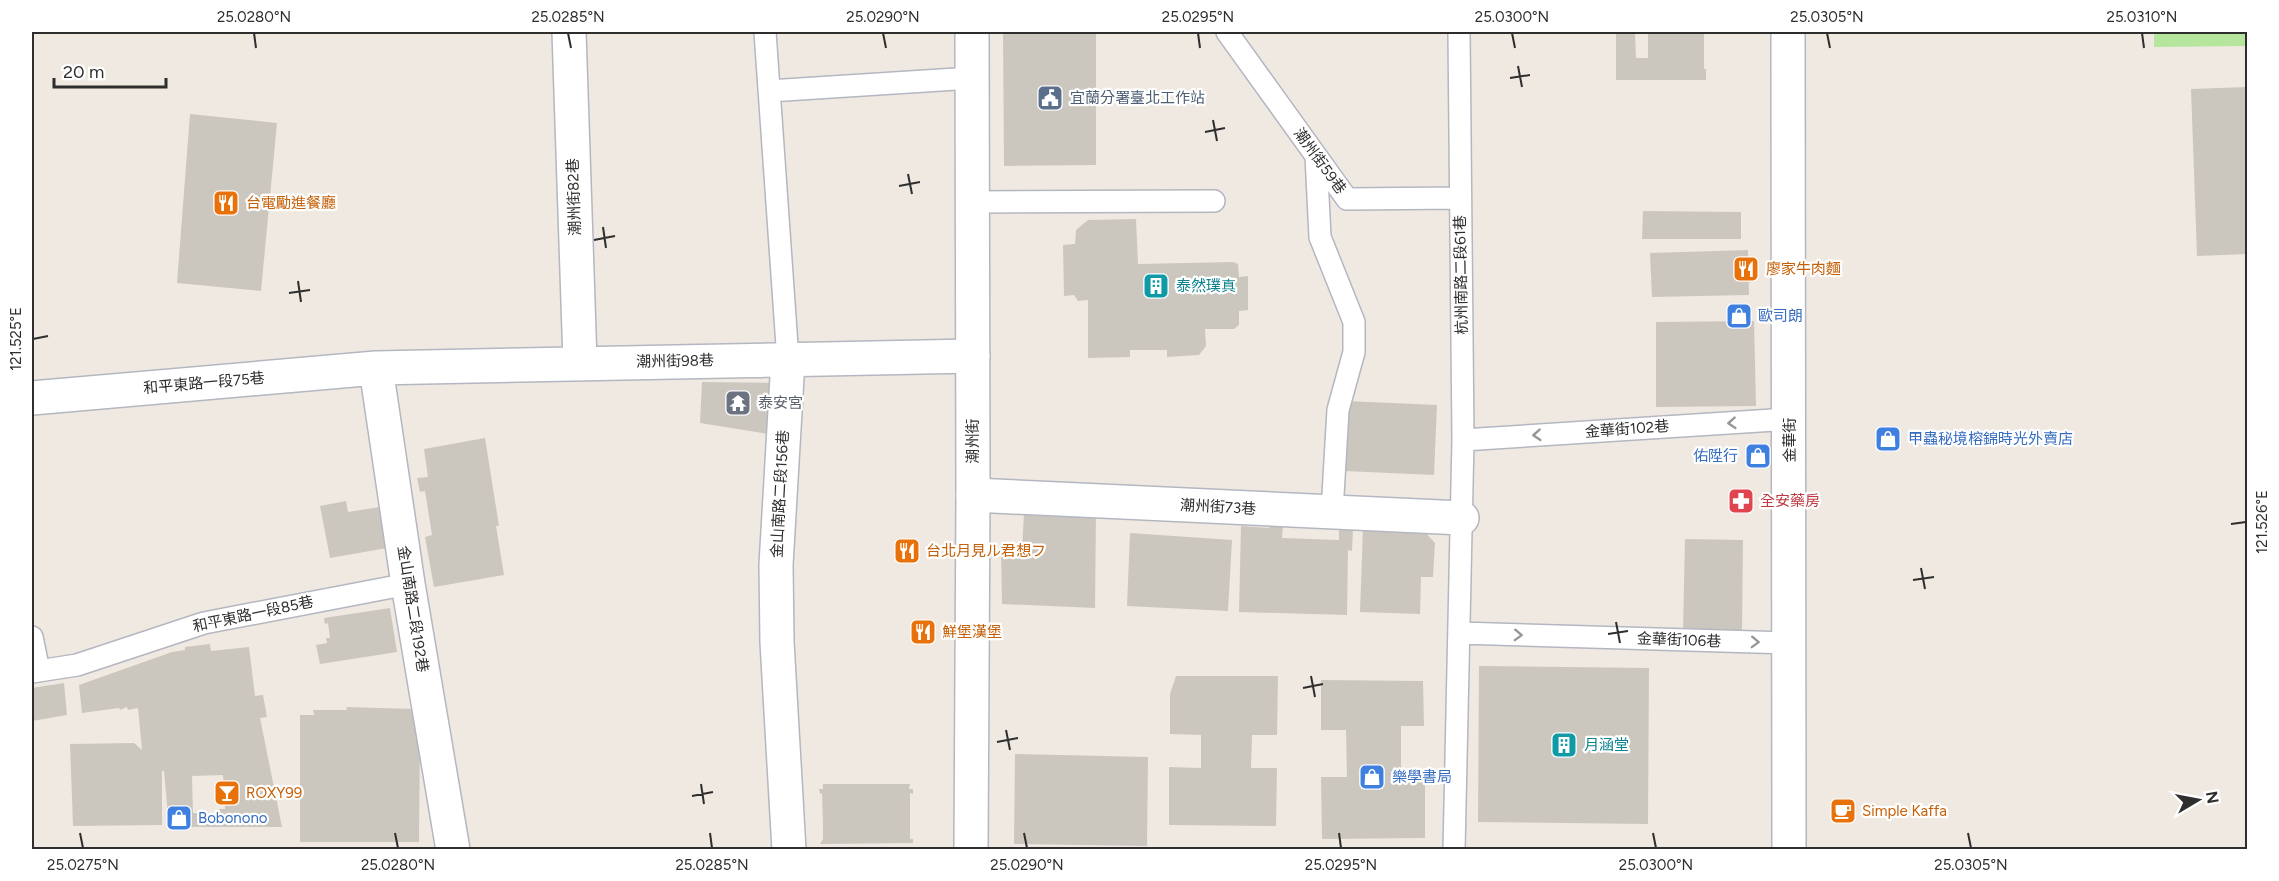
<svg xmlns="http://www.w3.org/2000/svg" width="2279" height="881" viewBox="0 0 2279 881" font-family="Figtree,'Noto Sans TC','Noto Sans JP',sans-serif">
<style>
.green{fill:#b6e59e}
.building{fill:#cbc7bf;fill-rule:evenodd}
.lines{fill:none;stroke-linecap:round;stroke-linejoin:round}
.service-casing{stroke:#b4b7c1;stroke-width:24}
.minor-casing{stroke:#b4b7c1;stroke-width:36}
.tertiary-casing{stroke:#b4b7c1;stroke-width:36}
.service{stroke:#fff;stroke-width:21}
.minor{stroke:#fff;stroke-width:33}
.tertiary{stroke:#fff;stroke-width:33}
.oneway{stroke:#969696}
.ticks{fill:none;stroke:#2e2e2e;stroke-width:2}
.labels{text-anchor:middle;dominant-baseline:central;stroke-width:4.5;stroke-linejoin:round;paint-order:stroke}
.service-label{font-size:15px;fill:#4e5e75;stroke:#fff;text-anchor:start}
.street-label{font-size:15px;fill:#2e2e2e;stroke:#fff}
.food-label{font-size:15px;fill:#c56008;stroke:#fff;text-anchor:start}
.culture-label{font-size:15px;fill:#0d838f;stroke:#fff;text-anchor:start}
.shop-label{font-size:15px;fill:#366cbe;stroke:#fff;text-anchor:start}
.worship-label{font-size:15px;fill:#5b616d;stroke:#fff;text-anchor:start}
.health-label{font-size:15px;fill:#be3a42;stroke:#fff;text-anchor:start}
.neatline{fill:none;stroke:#2e2e2e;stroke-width:2}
.ticks-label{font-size:15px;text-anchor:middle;fill:#2e2e2e}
</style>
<rect width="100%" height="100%" fill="#efe9e1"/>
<path class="green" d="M2154 32H2247V46L2154 47Z"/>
<path class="building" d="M1003 32H1096V165L1004 166Z
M1648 32H1704V69H1706V80H1616V34H1635L1636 58H1648Z
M2246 87 2247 254 2197 256 2191 89Z
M190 114 277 123 261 291 177 283Z
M1643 211 1741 212V239H1642Z
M1136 219 1138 264 1233 262 1238 264 1239 277 1248 276V310L1239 311V325L1234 329H1205L1206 346 1199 355 1167 357V350H1130V357L1088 358V300L1078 301 1074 295 1064 296 1063 245 1075 244 1076 230 1088 220Z
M1748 250 1749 295 1652 297 1650 253Z
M1754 321 1756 406 1656 407V322Z
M702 382 777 383 775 435 700 423Z
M1346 401 1437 405 1434 475 1344 471Z
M485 438 499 526H496L504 575 434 587 425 537 432 535 425 491 420 492 417 478 428 477 424 449Z
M346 501 348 512 380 507 387 548 330 558 320 506Z
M1096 512 1095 608 1002 604 1001 549 1022 550 1024 513Z
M1269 524 1283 525 1282 538 1339 540V526L1353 527 1352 551 1348 550 1347 615 1239 612 1241 526 1269 528Z
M1363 527 1423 530 1435 543 1433 577H1421L1420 614 1360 612Z
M1130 533 1232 540 1228 611 1127 606Z
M1685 539 1743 540 1742 630H1683Z
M390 608 397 652 320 664 316 645 327 643 326 638H330L328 623 325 624 324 618Z
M210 644 211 651 249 647 255 696 263 695 267 717 260 718 282 827H169L164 771H162V825L73 826 70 744 134 743 142 750 138 708 128 710 127 707 120 710 119 708 82 713 79 685 172 652 185 650V647ZM223 775 225 809H219L220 814 193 813 192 776Z
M1479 666 1649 668 1648 824 1478 822Z
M1176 676H1278L1277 735H1252L1251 768H1277L1276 826 1169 825V767L1201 768V735L1170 734V694Z
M1321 680 1423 681 1424 726H1401V781H1425V838L1322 839 1321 777H1347L1346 730H1321Z
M64 683 67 715 32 721V688Z
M346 707 415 709 414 727H420L419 842H300V715H314L313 710H347Z
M1015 754 1148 757 1147 846 1014 844Z
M823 784H910L909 789H913V794L910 793V839H913V843L820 844 823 839V825L822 793 820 794 819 789H823Z"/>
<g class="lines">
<g class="service-casing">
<path id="service" d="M765 32 788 360
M1227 32 1347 199 1460 198
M769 91 972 78
M1316 156 1320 237 1354 322V352L1338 410 1332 512
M973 202 1214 201
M1463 440 1790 419
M1460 633 1790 643
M32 637 39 671
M32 672 77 665 204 623 408 584
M1454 850 1463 440 1459 32"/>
</g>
<g class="minor-casing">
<path id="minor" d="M569 32 580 362
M788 360 776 565 777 642 789 850
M376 368 408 584 453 850
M32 398 376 368 973 356
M973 495 1462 518"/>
</g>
<g class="tertiary-casing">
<path id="tertiary" d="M1788 32 1789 850
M971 850 973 495 972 32"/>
</g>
<use href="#service" class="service"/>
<use href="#minor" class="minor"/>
<use href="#tertiary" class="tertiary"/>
</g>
<defs><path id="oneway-chevron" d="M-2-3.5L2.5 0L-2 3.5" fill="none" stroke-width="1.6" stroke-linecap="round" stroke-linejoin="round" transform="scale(1.5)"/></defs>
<g class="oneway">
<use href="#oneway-chevron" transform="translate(1732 423) rotate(176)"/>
<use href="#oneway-chevron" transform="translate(1537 435) rotate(176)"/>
<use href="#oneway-chevron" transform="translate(1518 635) rotate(2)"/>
<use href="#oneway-chevron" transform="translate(1755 642) rotate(2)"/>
</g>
<path class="ticks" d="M254 33 256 48M568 33 571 48M883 33 886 48M1198 33 1200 48M1512 33 1515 48M1827 33 1830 48M2142 33 2144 48M1518 66 1522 87M1510 78 1530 75M1213 120 1217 141M1205 132 1225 128M908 174 912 194M899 186 920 182M603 227 606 248M594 240 615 236M298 281 301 302M289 293 310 290M33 339 48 336M2231 524 2246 522M1921 568 1925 589M1913 580 1934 577M1616 622 1620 643M1608 634 1628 631M1311 676 1315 697M1303 688 1323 684M1006 730 1010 750M997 742 1018 738M701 784 704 804M692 796 713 792M80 833 83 848M395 833 398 848M710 833 712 848M1024 833 1027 848M1339 833 1341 848M1653 833 1656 848M1968 833 1971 848"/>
<defs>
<g id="civic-square" transform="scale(1.35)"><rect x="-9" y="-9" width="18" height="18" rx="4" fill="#5c6f8a" stroke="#fff"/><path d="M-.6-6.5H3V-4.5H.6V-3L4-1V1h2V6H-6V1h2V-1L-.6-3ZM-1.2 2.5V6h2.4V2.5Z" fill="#fff"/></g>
<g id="restaurant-square" transform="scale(1.35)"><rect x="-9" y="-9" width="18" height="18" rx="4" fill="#e8710a" stroke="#fff"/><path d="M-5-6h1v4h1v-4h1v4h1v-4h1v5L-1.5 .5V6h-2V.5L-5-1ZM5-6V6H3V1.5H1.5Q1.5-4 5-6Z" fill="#fff"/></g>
<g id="building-square" transform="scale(1.35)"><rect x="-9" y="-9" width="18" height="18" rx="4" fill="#0f9aa8" stroke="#fff"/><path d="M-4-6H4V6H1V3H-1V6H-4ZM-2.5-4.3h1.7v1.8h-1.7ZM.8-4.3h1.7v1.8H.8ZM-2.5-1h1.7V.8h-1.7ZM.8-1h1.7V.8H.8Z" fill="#fff"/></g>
<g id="shop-square" transform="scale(1.35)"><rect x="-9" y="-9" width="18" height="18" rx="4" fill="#3f7fe0" stroke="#fff"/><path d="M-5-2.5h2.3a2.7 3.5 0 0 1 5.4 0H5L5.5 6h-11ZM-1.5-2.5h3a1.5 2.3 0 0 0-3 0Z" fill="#fff"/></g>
<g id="temple-square" transform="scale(1.35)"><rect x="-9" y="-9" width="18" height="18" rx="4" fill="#6b7280" stroke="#fff"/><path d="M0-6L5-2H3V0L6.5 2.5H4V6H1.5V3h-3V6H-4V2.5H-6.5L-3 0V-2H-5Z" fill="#fff"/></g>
<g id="pharmacy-square" transform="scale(1.35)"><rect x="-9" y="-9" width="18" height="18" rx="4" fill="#e0444e" stroke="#fff"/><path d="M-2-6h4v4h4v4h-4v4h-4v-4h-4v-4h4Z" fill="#fff"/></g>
<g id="bar-square" transform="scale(1.35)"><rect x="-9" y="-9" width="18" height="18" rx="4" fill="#e8710a" stroke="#fff"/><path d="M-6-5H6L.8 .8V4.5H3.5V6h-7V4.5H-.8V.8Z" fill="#fff"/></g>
<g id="cafe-square" transform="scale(1.35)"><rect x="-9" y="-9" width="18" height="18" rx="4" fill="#e8710a" stroke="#fff"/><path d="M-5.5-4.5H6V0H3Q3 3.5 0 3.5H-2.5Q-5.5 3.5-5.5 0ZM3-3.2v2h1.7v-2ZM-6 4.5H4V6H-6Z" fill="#fff"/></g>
</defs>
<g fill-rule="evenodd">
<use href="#civic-square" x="1050" y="98"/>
<use href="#restaurant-square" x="226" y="203"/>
<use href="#restaurant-square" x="1746" y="269"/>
<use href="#building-square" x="1156" y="286"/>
<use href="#shop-square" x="1739" y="316"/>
<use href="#temple-square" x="738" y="403"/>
<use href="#shop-square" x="1888" y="439"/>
<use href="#shop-square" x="1758" y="456"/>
<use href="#pharmacy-square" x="1741" y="501"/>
<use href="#restaurant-square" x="907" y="551"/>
<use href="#restaurant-square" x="923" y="632"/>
<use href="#building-square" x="1564" y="745"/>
<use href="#shop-square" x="1372" y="777"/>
<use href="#bar-square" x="227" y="793"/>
<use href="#cafe-square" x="1843" y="811"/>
<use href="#shop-square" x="179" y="818"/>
</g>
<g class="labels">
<g class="service-label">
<text x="1070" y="98">宜蘭分署臺北工作站</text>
</g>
<g class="street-label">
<text transform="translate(1320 161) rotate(54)">潮州街59巷</text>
<text transform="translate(574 197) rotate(-92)">潮州街82巷</text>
<text transform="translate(1461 275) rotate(-91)">杭州南路二段61巷</text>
<text transform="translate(675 361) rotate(-1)">潮州街98巷</text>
<text transform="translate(204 383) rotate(-5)">和平東路一段75巷</text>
<text transform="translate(1627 429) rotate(-4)">金華街102巷</text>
<text transform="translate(1790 440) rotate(-90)">金華街</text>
<text transform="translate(973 441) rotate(-90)">潮州街</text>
<text transform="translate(780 494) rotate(-87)">金山南路二段156巷</text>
<text transform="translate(1218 507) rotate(3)">潮州街73巷</text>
<text transform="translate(413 609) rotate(81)">金山南路二段192巷</text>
<text transform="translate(253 614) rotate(-12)">和平東路一段85巷</text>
<text transform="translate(1679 640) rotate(2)">金華街106巷</text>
</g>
<g class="food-label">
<text x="246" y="203">台電勵進餐廳</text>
<text x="1766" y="269">廖家牛肉麵</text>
<text x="926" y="551">台北月見ル君想フ</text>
<text x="942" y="632">鮮堡漢堡</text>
<text x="246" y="793">ROXY99</text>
<text x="1862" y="811">Simple Kaffa</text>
</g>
<g class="culture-label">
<text x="1176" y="286">泰然璞真</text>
<text x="1584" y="745">月涵堂</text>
</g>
<g class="shop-label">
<text x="1758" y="316">歐司朗</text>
<text x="1908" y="439">甲蟲秘境榕錦時光外賣店</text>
<text x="1738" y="456" text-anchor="end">佑陞行</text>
<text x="1392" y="777">樂學書局</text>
<text x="198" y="818">Bobonono</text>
</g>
<g class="worship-label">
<text x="758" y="403">泰安宮</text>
</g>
<g class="health-label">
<text x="1760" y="501">全安藥房</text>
</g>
</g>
<rect width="2279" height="881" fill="none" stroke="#ffffff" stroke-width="66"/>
<g transform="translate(2198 800) rotate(80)" stroke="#ffffff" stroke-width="4.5" paint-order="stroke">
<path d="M0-4.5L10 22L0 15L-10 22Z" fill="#2e2e2e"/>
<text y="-9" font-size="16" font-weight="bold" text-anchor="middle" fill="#2e2e2e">N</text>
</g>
<path d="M54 78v9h112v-9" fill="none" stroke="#2e2e2e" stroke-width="3"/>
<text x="63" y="78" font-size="18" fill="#2e2e2e" stroke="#ffffff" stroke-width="4.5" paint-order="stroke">20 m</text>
<rect x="33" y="33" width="2213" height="815" class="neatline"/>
<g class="ticks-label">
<text x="254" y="22">25.0280°N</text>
<text x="568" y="22">25.0285°N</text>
<text x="883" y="22">25.0290°N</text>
<text x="1198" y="22">25.0295°N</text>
<text x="1512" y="22">25.0300°N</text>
<text x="1827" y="22">25.0305°N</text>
<text x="2142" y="22">25.0310°N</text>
<text transform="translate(16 339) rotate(-90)" y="5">121.525°E</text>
<text transform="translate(2262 522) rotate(-90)" y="5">121.526°E</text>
<text x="83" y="870">25.0275°N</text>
<text x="398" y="870">25.0280°N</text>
<text x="712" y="870">25.0285°N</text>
<text x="1027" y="870">25.0290°N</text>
<text x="1341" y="870">25.0295°N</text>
<text x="1656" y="870">25.0300°N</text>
<text x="1971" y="870">25.0305°N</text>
</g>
</svg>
